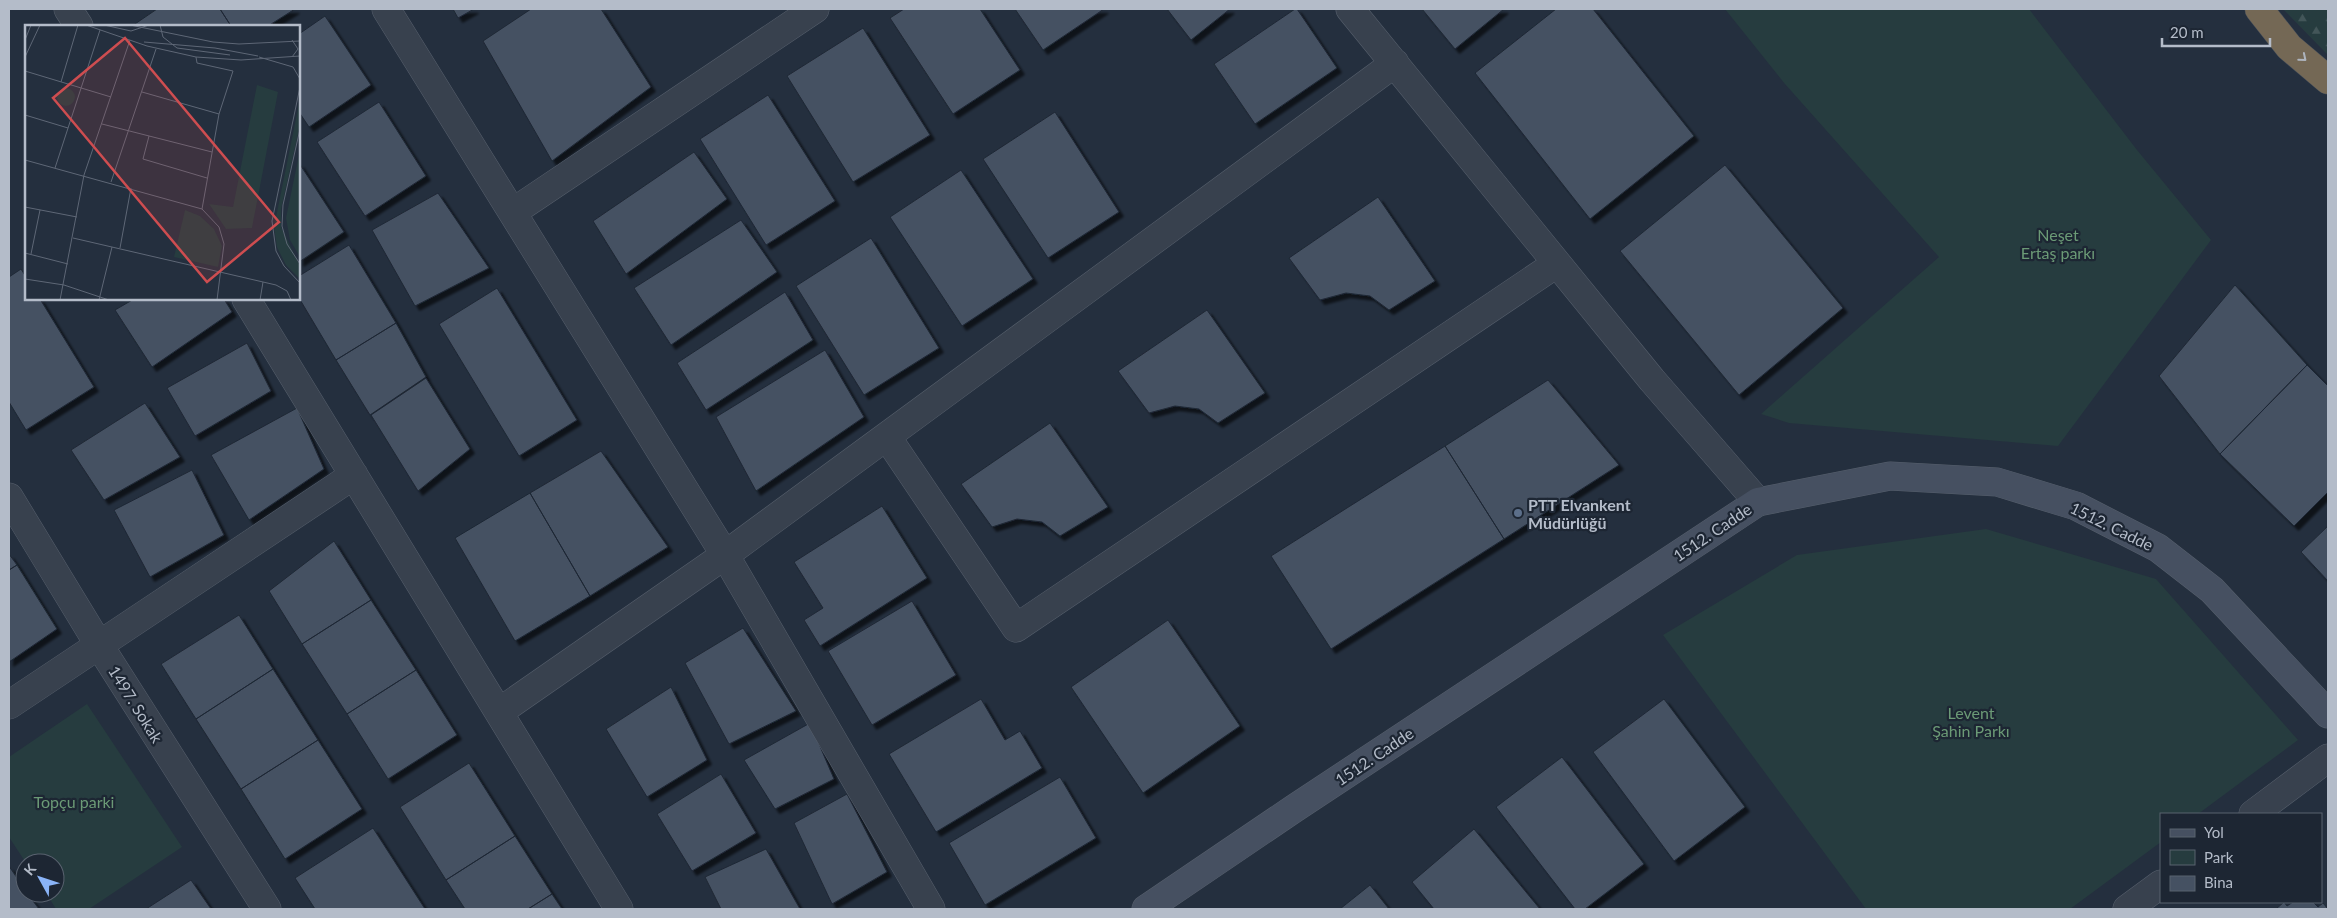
<svg xmlns="http://www.w3.org/2000/svg" width="2337" height="918" viewBox="0 0 2337 918" font-family="Lato,sans-serif">
<style>
.green{fill:#263c3f}
.forest{fill:url(#forest-firs)}
.building{fill:#455162;stroke:#1f2835;filter:url(#shadow)}
.lines{fill:none;stroke-linecap:round;stroke-linejoin:round}
.street-casing{stroke:#565f6c;stroke-width:29}
.secondary-casing{stroke:#565f6c;stroke-width:29}
.highway-casing{stroke:#434c59;stroke-width:29}
.street{stroke:#38414e;stroke-width:28}
.secondary{stroke:#465061;stroke-width:28}
.highway{stroke:#746855;stroke-width:28}
.oneway{stroke:#aeb4bd}
.service-dot{fill:#5c6f8a;stroke:#1d2633;stroke-width:2}
.labels{text-anchor:middle;dominant-baseline:central;stroke-width:4.5;stroke-linejoin:round;paint-order:stroke}
.park-label{font-size:16px;fill:#6b9a76;stroke:#1d2633}
.poi-label{font-size:16px;font-weight:bold;fill:#b4bcc9;stroke:#1d2633;text-anchor:start}
.street-label{font-size:16px;fill:#b4bcc9;stroke:#1d2633}
.inset-road{fill:none;stroke:#5e6776;stroke-width:1}
.view{fill:#ce4d50;fill-opacity:0.15;stroke:#ce4d50;stroke-width:2.5}
.inset-edge{fill:none;stroke:#b4bcc9;stroke-width:2.5}
</style>
<defs>
<pattern id="forest-firs" width="22" height="20" patternUnits="userSpaceOnUse" patternTransform="scale(1.25)"><rect width="22" height="20" fill="#263c3f"/><path d="M5 1l3.5 6h-7zM16 11l3.5 6h-7z" fill="#435659"/></pattern>
<filter id="shadow"><feDropShadow dx="4.5" dy="4.5" stdDeviation="1" flood-color="#0009"/></filter>
</defs>
<rect width="100%" height="100%" fill="#242f3e"/>
<path class="green" d="M1725 9H2029L2137 150 2211 240 2058 446 1789 423 1761 414 1939 257 1785 84Z
M1986 529 2156 579 2298 740 2198 814H2161V842L2070 909H1866L1663 635 1797 555Z
M87 704 182 847 89 909H56L46 893H55V863H26L9 837V757Z"/>
<path class="forest" d="M2283 9H2328V55Z"/>
<path class="building" d="M157 9H220L231 26H132Z
M220 9H295L268 26H231Z
M453 9H474L458 18Z
M531 9H601L651 87 552 161 483 41Z
M904 9H980L1020 70 953 114 890 18Z
M1015 9H1104L1043 50Z
M1167 9H1230L1191 40Z
M1295 9H1297L1337 68 1255 124 1214 64Z
M1422 9H1504L1455 49Z
M1556 9H1593L1694 136 1590 219 1475 73Z
M325 16 371 85 309 127 299 112V34Z
M863 28 930 135 853 182 787 76Z
M768 95 835 201 766 245 700 139Z
M379 102 426 176 365 216 317 142Z
M1055 112 1119 212 1048 258 983 159Z
M694 152 727 199 626 274 593 221Z
M299 163 344 232 299 262Z
M1725 165 1843 308 1739 395 1620 251Z
M961 170 1033 279 962 326 890 217Z
M438 193 489 268 415 306 372 230Z
M1378 197 1435 281 1389 310 1370 296 1346 293 1320 300 1289 258Z
M741 220 777 272 671 345 634 288Z
M871 238 939 348 864 395 796 286Z
M349 245 396 323 336 360 299 298V276Z
M21 269 26 277V299H40L94 387 26 430 9 402V277Z
M2235 285 2307 365 2220 454 2159 376Z
M497 288 577 420 519 456 439 324Z
M785 292 813 340 706 410 677 363Z
M134 299H224L232 312 152 367 115 310Z
M1207 310 1265 393 1218 423 1199 409 1175 406 1149 413 1118 371Z
M396 323 426 377 370 415 336 360Z
M247 343 271 391 195 436 167 388Z
M825 350 864 417 756 491 716 417Z
M2307 365 2328 386V492L2294 526 2220 454Z
M426 378 470 449 418 491 371 415Z
M1548 380 1619 465 1504 539 1445 446Z
M145 403 180 457 104 500 71 450Z
M297 408 324 469 249 520 211 455Z
M1050 423 1108 507 1060 536 1042 522 1017 519 992 527 961 484Z
M1445 446 1504 539 1331 649 1271 556Z
M601 451 668 547 590 596 530 493Z
M192 470 224 535 150 577 114 510Z
M530 493 590 596 515 641 455 538Z
M882 506 927 578 820 646 804 620 823 608 794 562Z
M2328 526V581L2301 552Z
M334 541 371 600 302 644 269 591Z
M9 554 17 565 9 570Z
M17 565 57 629 9 662V570Z
M371 600 416 670 347 714 302 644Z
M912 601 956 675 872 725 828 651Z
M239 615 273 669 196 719 161 664Z
M1168 620 1240 726 1143 793 1071 687Z
M743 628 796 711 729 744 685 663Z
M273 669 318 740 241 789 196 719Z
M416 670 457 735 388 779 347 714Z
M671 687 707 760 647 797 606 729Z
M981 699 1005 740 1020 731 1042 768 936 832 889 754Z
M1664 699 1745 807 1674 861 1593 752Z
M810 723 834 779 775 809 744 760Z
M318 740 362 809 285 859 241 789Z
M1562 757 1644 864 1585 909H1575L1496 807Z
M469 763 515 836 446 880 400 807Z
M721 774 756 833 692 871 657 814Z
M1060 777 1096 838 985 905 949 843Z
M847 794 887 872 832 904 794 823Z
M373 828 425 909H315L295 878Z
M1474 829 1540 909H1434L1412 882Z
M515 836 552 894 528 909H465L446 880Z
M766 849 800 909H721L705 877Z
M9 866 25 890V893H27L39 909H9Z
M191 880 211 909H146Z
M1370 885 1389 909H1340Z
M552 894 562 909H528Z
M2284 902 2287 906 2293 902H2313L2318 907 2323 903 2328 909H2276Z"/>
<g class="lines">
<g class="street-casing">
<path id="street" d="M68 9 79 26
M386 9 725 555 931 909
M1350 9 1652 380 1758 502
M513 212 815 9
M246 299 619 909
M887 437 1016 628 1556 264
M9 497 99 645 267 909
M9 705 354 475
M499 712 725 555 1395 63
M2253 814 2328 758
M2127 909 2161 884"/>
</g>
<g class="secondary-casing">
<path id="secondary" d="M1146 909 1295 808 1758 502 1890 476 1997 482 2076 506 2158 548 2212 590 2328 714"/>
</g>
<g class="highway-casing">
<path id="highway" d="M2259 9 2289 47 2328 80"/>
</g>
<use href="#street" class="street"/>
<use href="#secondary" class="secondary"/>
<use href="#highway" class="highway"/>
</g>
<defs><path id="oneway-chevron" d="M-2-3.5L2.5 0L-2 3.5" fill="none" stroke-width="1.6" stroke-linecap="round" stroke-linejoin="round" transform="scale(1.25)"/></defs>
<use class="oneway" href="#oneway-chevron" transform="translate(2303 58) rotate(40)"/>
<circle class="service-dot" cx="1518" cy="513" r="5"/>
<g class="labels">
<g class="park-label">
<text x="2058" y="234">Neşet<tspan x="2058" dy="18">Ertaş parkı</tspan></text>
<text x="1971" y="712">Levent<tspan x="1971" dy="18">Şahin Parkı</tspan></text>
<text x="74" y="801">Topçu parki</text>
</g>
<g class="poi-label">
<text x="1528" y="504">PTT Elvankent<tspan x="1528" dy="18">Müdürlüğü</tspan></text>
</g>
<g class="street-label">
<text transform="translate(2112 526) rotate(26)">1512. Cadde</text>
<text transform="translate(1712 532) rotate(-34)">1512. Cadde</text>
<text transform="translate(136 704) rotate(58)">1497. Sokak</text>
<text transform="translate(1374 756) rotate(-34)">1512. Cadde</text>
</g>
</g>
<g transform="translate(25 25)">
<rect width="275" height="275" fill="#242f3e"/>
<path d="M232 60 253 67 227 203 201 204 184 179 208 182ZM32 72a9 9 0 1 1 18 0a9 9 0 1 1-18 0ZM160 185 175 191 189 204 197 221 193 242 149 232Z" fill="#263c3f"/>
<path d="M275 74V100L256 184V202L275 241V254L261 240 252 222 249 202ZM275 125V232L265 215 261 193Z" fill="#263c3f"/>
<path class="inset-road" d="M61 0 122 21 171 32 216 35 275 31M79 0 106 6 124 0M105 0 188 17 214 19 275 16M135 0 138 12 152 23 205 30M0 15 6 0M267 15 273 24 267 32M119 17 190 23 233 31M0 32 15 0M171 32 172 38 208 46 194 89 177 184M234 32 268 42 275 54M0 46 86 72M36 57 53 0M275 62 247 196 251 226 259 241 275 258M117 67 194 89M0 90 43 103M77 99 187 127M275 104 258 180 257 201 262 219 275 239M124 111 118 134 182 153M0 135 177 184 194 202 199 219 192 275M30 143 75 5M86 157 131 24M0 182 52 192M48 213 251 260 262 266 266 275M95 223 106 163M0 228 43 239M6 229 15 185M0 254 39 260 84 275M35 275 59 150 105 15M74 275 87 222M235 275 238 257"/>
<path class="view" d="M100 13 254 197 182 257 28 73Z"/>
<rect width="275" height="275" class="inset-edge"/>
</g>
<rect width="2337" height="918" fill="none" stroke="#b4bcc9" stroke-width="20"/>
<rect x="2160" y="813" width="162" height="90" fill="#1d2633" stroke="#59626f"/>
<rect x="2170" y="829" width="25" height="8" fill="#465061" stroke="#59626f"/>
<text x="2204" y="838" font-size="15" fill="#b4bcc9">Yol</text>
<rect x="2170" y="850" width="25" height="15" fill="#263c3f" stroke="#59626f"/>
<text x="2204" y="863" font-size="15" fill="#b4bcc9">Park</text>
<rect x="2170" y="876" width="25" height="15" fill="#455162" stroke="#59626f"/>
<text x="2204" y="888" font-size="15" fill="#b4bcc9">Bina</text>
<g transform="translate(40 878) rotate(310)"><circle r="24" fill="#1d2633" stroke="#59626f"/>
<path d="M0-4L9 19L0 12L-9 19Z" fill="#8ab4f8"/>
<text y="-8" font-size="14" font-weight="bold" text-anchor="middle" fill="#b4bcc9">K</text>
</g>
<path d="M2162 38v8h108v-8" fill="none" stroke="#b4bcc9" stroke-width="2.5"/>
<text x="2170" y="38" font-size="15" fill="#b4bcc9" stroke="#1d2633" stroke-width="4" paint-order="stroke">20 m</text>
</svg>
